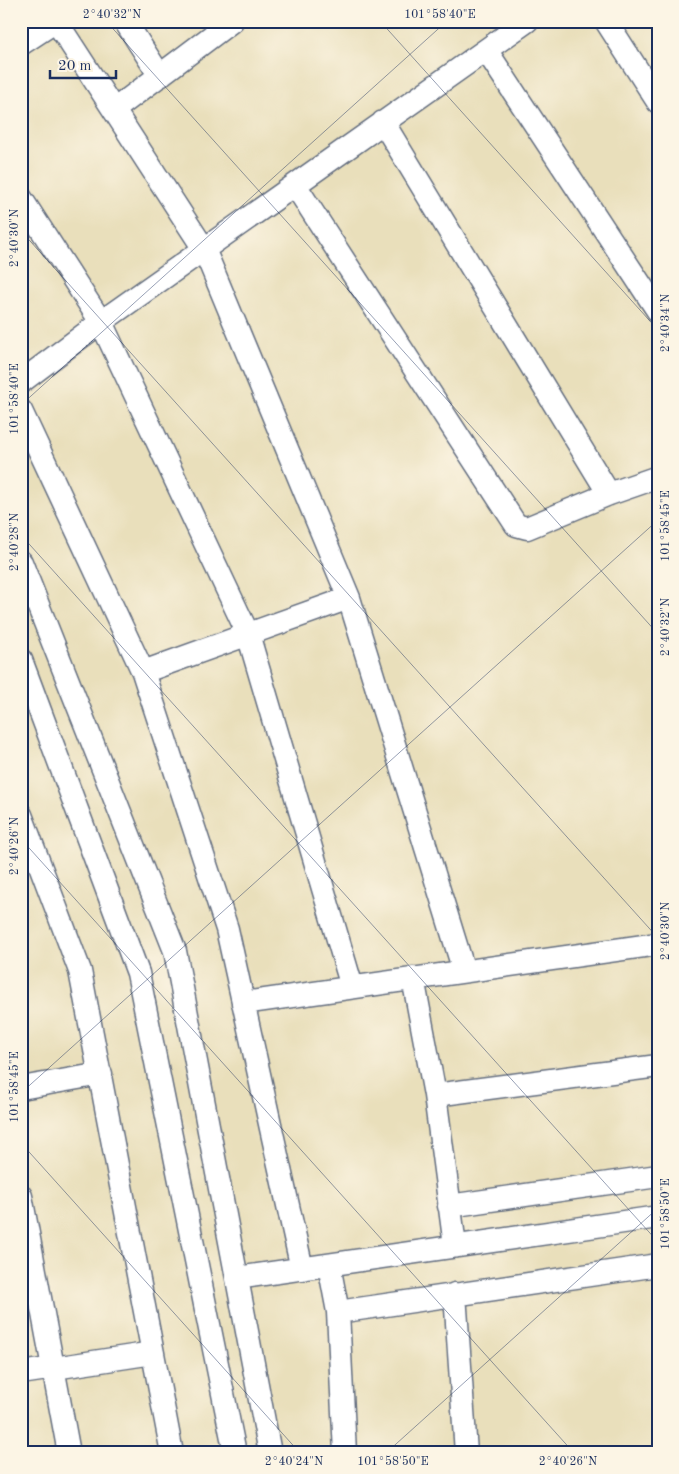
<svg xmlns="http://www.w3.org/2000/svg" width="679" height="1474" viewBox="0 0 679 1474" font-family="'Old Standard TT',serif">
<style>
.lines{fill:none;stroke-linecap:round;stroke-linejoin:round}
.minor-casing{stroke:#636d7f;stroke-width:25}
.minor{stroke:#fff;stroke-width:22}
.ticks{fill:none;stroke:#1b2f5e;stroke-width:1;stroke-opacity:0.45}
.neatline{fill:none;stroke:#1b2f5e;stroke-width:2}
.ticks-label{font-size:12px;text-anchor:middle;fill:#1b2f5e}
</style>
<rect width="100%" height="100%" fill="#fcf5e5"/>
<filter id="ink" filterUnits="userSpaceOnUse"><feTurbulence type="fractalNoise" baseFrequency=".02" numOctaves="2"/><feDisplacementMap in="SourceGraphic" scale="10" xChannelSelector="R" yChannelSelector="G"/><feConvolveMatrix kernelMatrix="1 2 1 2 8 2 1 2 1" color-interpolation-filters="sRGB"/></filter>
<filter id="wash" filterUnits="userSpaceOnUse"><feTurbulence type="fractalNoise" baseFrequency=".0096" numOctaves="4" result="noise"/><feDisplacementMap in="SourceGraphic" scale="20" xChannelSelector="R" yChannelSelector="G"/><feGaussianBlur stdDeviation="1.12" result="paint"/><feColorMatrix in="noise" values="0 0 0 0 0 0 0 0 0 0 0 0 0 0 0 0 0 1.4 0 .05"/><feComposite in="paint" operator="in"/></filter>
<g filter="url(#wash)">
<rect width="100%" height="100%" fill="#e9dfbb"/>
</g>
<g filter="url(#ink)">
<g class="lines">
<g class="minor-casing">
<path id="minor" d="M56 21 204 249 349 598 464 971
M125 21 160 76
M606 21 658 102
M21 44 56 21
M486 50 658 311
M114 110 232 21
M383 122 609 494
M295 185 516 525 527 528 609 494 658 477
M21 198 101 322 248 634 352 987
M21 382 101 322 527 21
M21 411 143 672 227 929 302 1269
M21 562 175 951 270 1453
M21 660 138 973 235 1453
M143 672 349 598
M21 815 80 971 172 1453
M413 978 435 1095 455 1246
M243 1003 658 944
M21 1088 101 1074
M435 1095 658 1066
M21 1196 69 1453
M449 1206 658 1176
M329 1265 338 1312 345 1453
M237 1278 658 1217
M455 1294 466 1453
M338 1312 658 1265
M21 1373 153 1353"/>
</g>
<use href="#minor" class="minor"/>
</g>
</g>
<path class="ticks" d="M106 21 658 634M380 21 658 330M654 21 658 26M21 231 658 938M21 405 447 21M21 535 658 1242M21 839 574 1453M21 1093 658 520M21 1143 300 1453M21 1447 26 1453M386 1453 658 1208"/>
<rect width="679" height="1474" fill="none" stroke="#fcf5e5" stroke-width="55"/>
<path d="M50 70v8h66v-8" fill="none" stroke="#1b2f5e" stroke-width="2.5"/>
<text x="58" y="70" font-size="15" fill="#1b2f5e" stroke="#fcf5e5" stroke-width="4" paint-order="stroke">20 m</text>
<rect x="28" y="28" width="624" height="1418" class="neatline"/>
<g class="ticks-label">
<text x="112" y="18">2°40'32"N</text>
<text x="440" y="18">101°58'40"E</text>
<text transform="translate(14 238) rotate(-90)" y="4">2°40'30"N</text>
<text transform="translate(665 323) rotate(-90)" y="4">2°40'34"N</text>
<text transform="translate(14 399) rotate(-90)" y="4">101°58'40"E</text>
<text transform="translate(665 526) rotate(-90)" y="4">101°58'45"E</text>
<text transform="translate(14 542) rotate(-90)" y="4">2°40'28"N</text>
<text transform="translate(665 627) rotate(-90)" y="4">2°40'32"N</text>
<text transform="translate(14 846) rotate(-90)" y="4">2°40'26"N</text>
<text transform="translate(665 931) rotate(-90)" y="4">2°40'30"N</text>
<text transform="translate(14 1087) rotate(-90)" y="4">101°58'45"E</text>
<text transform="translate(665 1214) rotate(-90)" y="4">101°58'50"E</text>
<text x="294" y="1465">2°40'24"N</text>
<text x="393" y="1465">101°58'50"E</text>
<text x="568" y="1465">2°40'26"N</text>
</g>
</svg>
